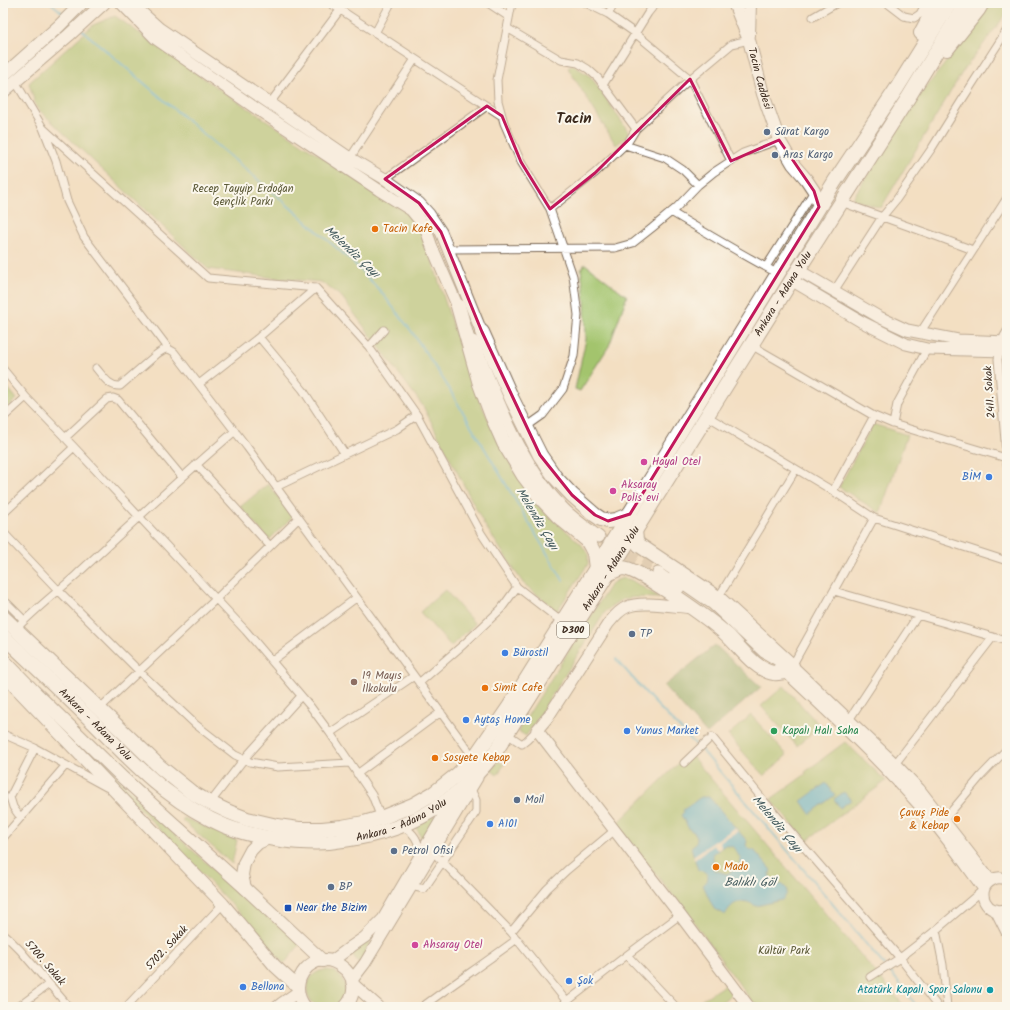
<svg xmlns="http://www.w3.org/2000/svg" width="1010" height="1010" viewBox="0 0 1010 1010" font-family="Kalam,sans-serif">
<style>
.green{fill:#a3c46d;stroke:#6f7746}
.forest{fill:#82aa60;stroke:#5e6a3f}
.water{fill:#52b4d1;stroke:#466f78;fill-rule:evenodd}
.pier{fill:#f3dfc2}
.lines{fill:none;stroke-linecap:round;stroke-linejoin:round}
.stream{stroke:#52b4d1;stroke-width:2}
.secondary-tunnel{stroke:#cebba1;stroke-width:11;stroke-dasharray:11 5.5;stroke-linecap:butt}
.street-casing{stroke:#7b6957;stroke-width:9}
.secondary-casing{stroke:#7b6957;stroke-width:13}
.primary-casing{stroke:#7b6957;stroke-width:14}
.highway-casing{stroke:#7b6957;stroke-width:16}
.street{stroke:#fff;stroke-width:7}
.secondary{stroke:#fff;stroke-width:11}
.primary{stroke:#fff;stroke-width:12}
.highway{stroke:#fff;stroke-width:14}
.marked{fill:none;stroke:#c2185b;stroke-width:3;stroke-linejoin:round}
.service-dot{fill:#5c6f8a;stroke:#fbf7ec;stroke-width:1.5}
.food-dot{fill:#e8710a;stroke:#fbf7ec;stroke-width:1.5}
.hotel-dot{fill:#d1479c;stroke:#fbf7ec;stroke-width:1.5}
.shop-dot{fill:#3f7fe0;stroke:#fbf7ec;stroke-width:1.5}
.education-dot{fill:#8d6e63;stroke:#fbf7ec;stroke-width:1.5}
.leisure-dot{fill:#2e9e5b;stroke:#fbf7ec;stroke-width:1.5}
.transit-dot{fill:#1a4fb4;stroke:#fbf7ec;stroke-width:1.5}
.culture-dot{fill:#0f9aa8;stroke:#fbf7ec;stroke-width:1.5}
.labels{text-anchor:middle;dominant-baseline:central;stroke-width:4;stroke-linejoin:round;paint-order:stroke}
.shield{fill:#fbf7ec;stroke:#75685c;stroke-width:1}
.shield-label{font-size:10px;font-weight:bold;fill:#3b2a1e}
.street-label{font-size:11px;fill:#3b2a1e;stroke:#fbf7ec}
.service-label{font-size:11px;fill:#4e5e75;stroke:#fbf7ec;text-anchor:start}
.park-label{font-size:11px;fill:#5a5836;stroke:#fbf7ec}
.food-label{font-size:11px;fill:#c56008;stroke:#fbf7ec;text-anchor:start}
.hotel-label{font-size:11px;fill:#b23c85;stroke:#fbf7ec;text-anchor:start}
.shop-label{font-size:11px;fill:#366cbe;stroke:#fbf7ec;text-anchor:start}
.education-label{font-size:11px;fill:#785e54;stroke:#fbf7ec;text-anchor:start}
.leisure-label{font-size:11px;fill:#27864d;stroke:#fbf7ec;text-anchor:start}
.transit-label{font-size:11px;fill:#164399;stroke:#fbf7ec;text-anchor:start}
.culture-label{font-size:11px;fill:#0d838f;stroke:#fbf7ec;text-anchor:end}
.water-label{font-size:12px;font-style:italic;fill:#435a5d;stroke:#fbf7ec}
.district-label{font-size:15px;font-weight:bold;fill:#3b2a1e;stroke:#fbf7ec}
</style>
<rect width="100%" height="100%" fill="#fbf7ec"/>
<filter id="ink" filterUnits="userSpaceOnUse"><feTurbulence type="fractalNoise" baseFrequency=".025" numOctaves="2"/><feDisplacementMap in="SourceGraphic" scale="8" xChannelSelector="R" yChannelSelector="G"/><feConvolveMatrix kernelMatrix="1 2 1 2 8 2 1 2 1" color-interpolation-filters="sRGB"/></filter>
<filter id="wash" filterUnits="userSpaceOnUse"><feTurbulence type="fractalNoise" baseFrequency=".012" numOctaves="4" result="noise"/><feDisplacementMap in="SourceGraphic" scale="16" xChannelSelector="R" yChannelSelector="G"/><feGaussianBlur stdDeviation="0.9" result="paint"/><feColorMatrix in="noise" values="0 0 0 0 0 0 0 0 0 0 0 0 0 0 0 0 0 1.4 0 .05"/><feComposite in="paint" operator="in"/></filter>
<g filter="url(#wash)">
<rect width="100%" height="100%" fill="#f3dfc2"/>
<path class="green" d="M989 3H1007V13L963 71 881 208 852 199 923 91 979 21Z
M115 16 216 87 415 218 423 231 468 375 496 436 514 471 537 505 581 544 588 554V564L557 611 523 583 484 524 423 406 342 297 321 282 276 278 208 269 36 107 29 83 93 25Z
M573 65 591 77 630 134 616 145 568 68Z
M585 264 627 296 609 346 580 391 575 389 586 339 585 300 581 269Z
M3 382 17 399 3 412Z
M873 424 907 435 880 513 839 487Z
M268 484 293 516 269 540 240 507Z
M623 578 631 580 660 598C648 598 635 596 624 599 616 602 610 607 605 612L526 736 518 731 611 584 617 580Z
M445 590 475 624 451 646 420 612Z
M784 686 820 726 797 746 761 706Z
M751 715 787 755 764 776 728 735Z
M76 736 170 830 263 914 301 943 284 964 249 923 121 789 72 740Z
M845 742 886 781 806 841 771 799 806 774 805 772Z
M689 753 905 1007H756L685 910 616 825Z
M498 761 504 765 497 775 491 770Z
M434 816 436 818 424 842 414 824Z
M184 818 237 840 232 864 182 820Z
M372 937 360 964 350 952Z
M307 989a19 19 0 1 1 38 0a19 19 0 1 1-38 0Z
M726 984 732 994 715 1007H691Z"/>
<path class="forest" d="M715 645 761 687 707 734 664 686Z"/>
<path class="water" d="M826 783 835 795 810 814 801 801Z
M844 792 851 800 840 808 834 799Z
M701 797H709L747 841 746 845C748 849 750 850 754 850L771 870C768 878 771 888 782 884L787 889C787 894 786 896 782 900L756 906C742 897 732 902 725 915L714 909 703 885C711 879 709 871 698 870L691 847 696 843 697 837 695 833 689 829 681 815 684 812 683 810ZM725 845 733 847 741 859 740 866 727 874 714 870 713 868V854Z"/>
<path class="pier" d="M735 828 738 831 720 841 721 848 718 850 713 845 694 860 693 856Z"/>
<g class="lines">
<path class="stream" d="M51 3 64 14
M82 30 173 108 277 196 355 264 382 293 412 332 445 382 563 580
M616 659 653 701 706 755 793 857 884 965
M887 968 906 991 917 1007"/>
</g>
</g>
<g filter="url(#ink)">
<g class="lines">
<path class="secondary-tunnel" d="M599 537 658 573"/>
<g class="street-casing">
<path id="street" d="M330 3 502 116
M488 3 509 17
M513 3 511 8 497 80 498 101 504 123 521 162 550 209 573 276 578 315 574 356 563 389 543 415 526 427
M586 3 608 14 615 3
M887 3 904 16 914 18 920 14 926 3
M608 14 635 33 690 79 731 161
M813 17 837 3
M507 28 561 60 578 63 588 69 598 78 636 129
M375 33 391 3
M15 81 43 128 56 161 67 201 84 237 169 349
M603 85 648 13 656 3
M270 103 340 10 344 3
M43 128 208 278 316 288 369 347 417 415 481 533 517 587 562 622
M625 145 665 158 683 170 698 185
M350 158 415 59
M385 179 487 106
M841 202 938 237 973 250
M550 209 595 173 628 142 636 129 690 79 732 44 749 40
M671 212C706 233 741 254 777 273
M448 249 615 248 633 243 652 228 676 208 698 185 714 172 743 153 779 140
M766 267 814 191
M834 291 882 217 896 200 932 148 962 100 1007 30
M1007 331 1004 336 998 359 1007 464
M920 333 1007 198
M259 337 303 390 345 454
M751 345 874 416 893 424 1006 458
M369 347 384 330
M96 368C103 376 109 387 120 386L157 354C164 349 166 347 174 352L247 447 474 758
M3 369 26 397
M199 384 259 337 316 288
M707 416 833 491 874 518 1007 561
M3 418 26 397 74 447 246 631 310 706 330 733 372 795 381 818
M893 424 897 404 927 349
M65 438 107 399 113 398 118 400 182 477
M196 464 270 546
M276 487 397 429 417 415
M833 491 874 416
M3 514 74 447
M3 532 59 591 139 671 195 724 235 755 250 762 278 767 350 763
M834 591 1007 641
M718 598 796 469
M7 603 24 620
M16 629C34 610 55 594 75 576 128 527 180 478 235 431
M272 661 356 598
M792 666 874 518
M419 683 464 644 501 609 517 587
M99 709 216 599 299 518
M849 720 918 615
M330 733 414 676
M3 734 35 748 106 787
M507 734 522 744 527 740 537 730
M712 737 765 802 900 958 870 977
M684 763 707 741
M895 764 993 637
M357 774 441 712
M210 803 244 759 301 696
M21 817 18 814 13 807 10 797 35 748
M944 820 981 776 1007 749
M468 824 476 812V800L471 789
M402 826C415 833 418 840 421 855
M3 838 66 765
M433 852 511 932 571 1007
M411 886 424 889 466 827
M936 930 943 965 947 1007
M511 932 547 889 567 870 615 830
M3 934 8 938 20 950 69 1007
M627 955 676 1007
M18 1007 49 984
M126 1007 223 904
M422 1007C453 984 486 962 517 939
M560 1007 627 955 680 915
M938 1007 900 958 936 930 984 889"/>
</g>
<g class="secondary-casing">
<path id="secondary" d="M121 3 156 39 254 107 379 190 411 210 425 227 432 247 461 314
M134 3 139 10 159 28 350 158 385 179 419 203 429 214 441 232 484 338
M798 270 879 317 907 330 958 340 1007 342
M791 280 862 322 906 344 927 349 1007 351
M473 341C498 398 519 463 563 508 574 519 587 528 599 537
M658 573 679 588
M674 577 713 604 764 652 781 662 792 666 895 764 919 789 990 880
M693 608C676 607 641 600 627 607 619 610 613 618 608 624L548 717 537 730 680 915 749 1007
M779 668 786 672C832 715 879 759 921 807 943 832 964 862 984 889
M1007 880C1002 877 997 877 992 880 973 890 987 918 1007 909
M996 910 1007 932
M332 961 352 946 365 937 383 919 441 820 453 797
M352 980 365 963 477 778
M352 983 379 1007
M277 1007 282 1003 298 992"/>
</g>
<g class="primary-casing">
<g id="primary">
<path id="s1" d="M734 3 749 40 763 94 779 140 793 164 806 179 814 191 819 207"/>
<path d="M749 35 750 3"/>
<path d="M3 76 59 26 82 3"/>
<path d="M3 92 69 35 104 3"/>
<path d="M3 659 34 691 123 778 245 888 323 961"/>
<path d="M3 674 223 904 275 966 298 987"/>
<path d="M245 888 242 875 244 863 251 850 258 843 269 838"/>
<path d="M305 1007C284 981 315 946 341 966 347 970 352 977 353 984 354 992 351 1001 345 1007"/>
</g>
</g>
<g class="highway-casing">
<g id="highway">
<path d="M921 33 937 3"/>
<path d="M947 49 978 10 982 3"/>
<path d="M458 306 480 384 492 416 504 443 524 476 540 497 558 516 587 540 591 547 594 553 596 568"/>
<path d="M482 332 512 399 540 455 555 477 572 495 595 515 601 519 608 521 616 520 630 514"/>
<path d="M635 531 636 540 639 545 718 598 792 666"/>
<path d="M608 574C612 572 618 569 622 568 638 567 713 622 727 635 739 646 756 671 774 673 777 674 782 672 786 672"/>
<path d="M3 617 160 767 191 792 210 803 229 812 247 819 277 826 299 829H322L342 827 364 823 381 818 413 805 434 793 458 774 474 758 509 707 596 568 835 181 897 88 950 3"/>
<path id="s2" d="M3 636C34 665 64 694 95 724 118 747 140 771 165 790 183 804 204 817 225 826 255 838 297 844 329 842 338 841 347 840 356 838 391 832 426 818 454 795 469 783 482 769 494 754L635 531 798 270 908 98 966 3"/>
</g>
</g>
<use href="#street" class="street"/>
<use href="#secondary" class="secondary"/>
<use href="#primary" class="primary"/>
<use href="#highway" class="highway"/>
</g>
</g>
<path d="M0 0H1010V1010H0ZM690 79 731 161 779 140 814 191 819 207 630 514 608 521 595 515 572 495 540 455 482 332 441 232 419 203 385 179 487 106 502 116 521 162 550 209 595 173Z" fill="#f3dfc2" fill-opacity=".55" fill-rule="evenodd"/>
<path class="marked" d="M690 79 731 161 779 140 814 191 819 207 630 514 608 521 595 515 572 495 540 455 482 332 441 232 419 203 385 179 487 106 502 116 521 162 550 209 595 173Z"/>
<g class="service-dot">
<circle cx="767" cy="132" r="4"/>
<circle cx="775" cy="155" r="4"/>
<circle cx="632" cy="634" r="4"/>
<circle cx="517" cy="800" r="4"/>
<circle cx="394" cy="851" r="4"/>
<circle cx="331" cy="887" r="4"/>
</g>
<g class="food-dot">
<circle cx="375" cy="229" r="4"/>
<circle cx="485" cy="688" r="4"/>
<circle cx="435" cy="758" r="4"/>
<circle cx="957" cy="819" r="4"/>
<circle cx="716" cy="867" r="4"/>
</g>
<g class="hotel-dot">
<circle cx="644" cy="462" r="4"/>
<circle cx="613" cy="491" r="4"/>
<circle cx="415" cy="945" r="4"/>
</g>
<g class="shop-dot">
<circle cx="989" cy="477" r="4"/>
<circle cx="505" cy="653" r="4"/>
<circle cx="466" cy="720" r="4"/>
<circle cx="627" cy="731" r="4"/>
<circle cx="490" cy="824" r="4"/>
<circle cx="569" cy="981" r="4"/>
<circle cx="243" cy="987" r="4"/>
</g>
<circle class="education-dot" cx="354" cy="682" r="4"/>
<circle class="leisure-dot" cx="774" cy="731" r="4"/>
<rect class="transit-dot" x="284" y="904" width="8" height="8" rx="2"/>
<circle class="culture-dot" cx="990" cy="990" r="4"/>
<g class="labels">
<rect class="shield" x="557" y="622" width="32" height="16" rx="3"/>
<g class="shield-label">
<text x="573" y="630">D300</text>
</g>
<g class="street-label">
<text stroke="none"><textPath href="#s1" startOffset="80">Tacin Caddesi</textPath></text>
<text stroke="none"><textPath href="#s2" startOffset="1136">Ankara - Adana Yolu</textPath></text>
<text transform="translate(990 392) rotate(-94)">2411. Sokak</text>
<text stroke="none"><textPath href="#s2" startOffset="812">Ankara - Adana Yolu</textPath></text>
<text stroke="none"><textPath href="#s2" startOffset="128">Ankara - Adana Yolu</textPath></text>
<text stroke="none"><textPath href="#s2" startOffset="476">Ankara - Adana Yolu</textPath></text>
<text transform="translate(167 948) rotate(-47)">5702. Sokak</text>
<text transform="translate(45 963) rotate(49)">5700. Sokak</text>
</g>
<g class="service-label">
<text x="775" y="132">Sürat Kargo</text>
<text x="783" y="155">Aras Kargo</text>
<text x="640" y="634">TP</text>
<text x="525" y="800">Moil</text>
<text x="402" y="851">Petrol Ofisi</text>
<text x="339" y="887">BP</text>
</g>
<g class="park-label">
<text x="243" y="189">Recep Tayyip Erdoğan<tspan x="243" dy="13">Gençlik Parkı</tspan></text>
<text x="784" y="951">Kültür Park</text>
</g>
<g class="food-label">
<text x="383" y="229">Tacin Kafe</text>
<text x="493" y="688">Simit Cafe</text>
<text x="443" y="758">Sosyete Kebap</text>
<text x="949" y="813" text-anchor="end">Çavuş Pide<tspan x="949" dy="13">&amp; Kebap</tspan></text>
<text x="724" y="867">Mado</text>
</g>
<g class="hotel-label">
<text x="652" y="462">Hayal Otel</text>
<text x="621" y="485">Aksaray<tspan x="621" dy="13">Polis evi</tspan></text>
<text x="423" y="945">Ahsaray Otel</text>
</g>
<g class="shop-label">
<text x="981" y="477" text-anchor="end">BİM</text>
<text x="513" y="653">Bürostil</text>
<text x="474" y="720">Aytaş Home</text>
<text x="635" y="731">Yunus Market</text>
<text x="498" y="824">A101</text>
<text x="577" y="981">Şok</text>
<text x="251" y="987">Bellona</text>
</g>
<g class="education-label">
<text x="362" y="676">19 Mayıs<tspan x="362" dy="13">İlkokulu</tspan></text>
</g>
<g class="leisure-label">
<text x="782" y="731">Kapalı Halı Saha</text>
</g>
<g class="transit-label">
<text x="296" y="908">Near the Bizim</text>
</g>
<g class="culture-label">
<text x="982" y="990">Atatürk Kapalı Spor Salonu</text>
</g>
<g class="water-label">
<text transform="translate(352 252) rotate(43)">Melendiz Çayı</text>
<text transform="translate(537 519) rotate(59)">Melendiz Çayı</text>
<text transform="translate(777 824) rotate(50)">Melendiz Çayı</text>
<text x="750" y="882">Balıklı Göl</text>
</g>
<g class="district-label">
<text x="574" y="119">Tacin</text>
</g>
</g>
<rect width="1010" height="1010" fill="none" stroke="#fbf7ec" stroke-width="16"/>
</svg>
